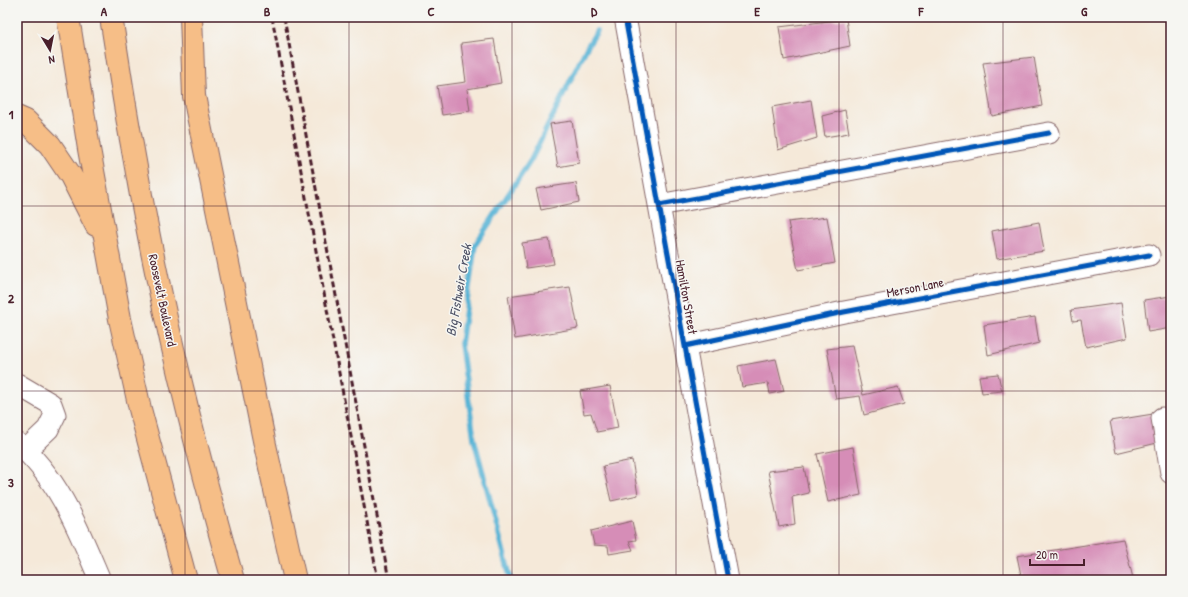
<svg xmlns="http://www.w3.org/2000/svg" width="1188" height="597" viewBox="0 0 1188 597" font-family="'Patrick Hand',sans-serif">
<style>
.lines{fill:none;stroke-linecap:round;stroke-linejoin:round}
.stream{stroke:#58b4d6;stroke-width:5.5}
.building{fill:#d68db7}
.minor-casing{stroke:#866668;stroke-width:23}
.highway-casing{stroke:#866668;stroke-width:24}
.minor{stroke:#fff;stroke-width:21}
.highway{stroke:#f6be87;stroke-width:22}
.rail{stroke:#4a1f2b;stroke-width:3;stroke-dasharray:6 3;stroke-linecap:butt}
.cycleway-casing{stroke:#f6f6f2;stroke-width:8}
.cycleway{stroke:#0057b8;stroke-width:5}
.grid{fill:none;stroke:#4a1f2b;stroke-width:1;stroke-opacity:0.55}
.labels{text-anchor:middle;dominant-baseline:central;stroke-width:3;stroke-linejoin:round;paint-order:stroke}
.street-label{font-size:13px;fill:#4a1f2b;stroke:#f6f6f2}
.water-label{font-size:14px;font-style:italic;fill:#4f5367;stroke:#f6f6f2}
.neatline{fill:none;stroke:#4a1f2b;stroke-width:1.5}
.grid-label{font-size:13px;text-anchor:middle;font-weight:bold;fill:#4a1f2b}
</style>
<rect width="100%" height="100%" fill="#f6f6f2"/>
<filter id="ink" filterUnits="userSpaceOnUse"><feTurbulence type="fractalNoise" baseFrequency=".025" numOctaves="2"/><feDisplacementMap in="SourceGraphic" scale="8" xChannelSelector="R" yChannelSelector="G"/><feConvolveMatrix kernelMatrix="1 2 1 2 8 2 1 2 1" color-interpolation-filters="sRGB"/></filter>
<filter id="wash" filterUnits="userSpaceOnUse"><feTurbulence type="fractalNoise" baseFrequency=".012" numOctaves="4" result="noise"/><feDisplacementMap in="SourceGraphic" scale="16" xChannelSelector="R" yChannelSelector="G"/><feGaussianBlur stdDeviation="0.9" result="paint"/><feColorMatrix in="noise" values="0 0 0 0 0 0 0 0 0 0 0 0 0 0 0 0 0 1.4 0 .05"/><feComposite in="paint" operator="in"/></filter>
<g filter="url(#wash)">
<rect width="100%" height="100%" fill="#f5e9d9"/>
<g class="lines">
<path class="stream" d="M511 580 474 439 461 344 475 245 531 160 587 47 597 31"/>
</g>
<g id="blocks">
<path class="building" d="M846 19 850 46 784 60 779 27Z
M494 39 501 83 467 89 470 111 442 115 437 86 466 82 461 43Z
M1034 57 1042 106 992 116 983 63Z
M811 100 817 138 778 150 772 107Z
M845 110 849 133 825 137 822 116Z
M572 121 579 163 558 167 550 124Z
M576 183 579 202 541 210 536 189Z
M827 217 835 263 798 270 788 222Z
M1039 222 1044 251 997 259 992 231Z
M549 239 554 264 526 268 522 243Z
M570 287 578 328 515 339 508 296Z
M1171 296V328L1148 332 1144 300Z
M1121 303 1127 338 1086 347 1081 320 1073 321 1071 310Z
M1035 317 1039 343 988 355 984 325Z
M852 346 863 395 898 387 904 404 864 415 860 396 836 399 827 349Z
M776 359 784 391 770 394 768 383 742 387 738 366Z
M998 374 1002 391 982 393 979 376Z
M610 386 618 428 597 432 591 413 584 414 580 391Z
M1153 414 1157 443 1116 453 1110 421Z
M853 447 861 495 828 502 817 454Z
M632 460 638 495 611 501 603 466Z
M804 467 809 493 792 497 795 524 779 527 768 471Z
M632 521 636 540 629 541 633 550 609 554 608 546 594 545 591 531Z
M1123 539 1133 578 1123 580H1022L1017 556Z"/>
</g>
</g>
<g filter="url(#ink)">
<use href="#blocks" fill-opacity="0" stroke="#866668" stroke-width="1"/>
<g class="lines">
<g class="minor-casing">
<path id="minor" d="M625 17 659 205 728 580
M659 205 1049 133
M685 346 844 312 1149 255
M17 384 51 404 55 415 48 429 26 450
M1162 418 1171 473
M17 443C59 478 79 531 100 580"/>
</g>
<g class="highway-casing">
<path id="highway" d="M68 17 89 149 120 319 140 409 186 580
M111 17C118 60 124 103 132 145 157 292 192 437 233 580
M191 17 194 96 265 445 295 580
M17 117 26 121 50 145 71 176 96 225"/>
</g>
<use href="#minor" class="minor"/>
<use href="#highway" class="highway"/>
<path class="rail" d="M272 17 378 580
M284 17 389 580"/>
<g class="cycleway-casing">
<path id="cycleway" d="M625 17 659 205 728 580
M659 205 1049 133
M685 346 844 312 1149 255"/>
</g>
<use href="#cycleway" class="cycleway"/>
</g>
</g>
<path class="grid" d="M185 17V580M349 17V580M512 17V580M676 17V580M839 17V580M1003 17V580M17 206H1171M17 391H1171"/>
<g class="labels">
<g class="street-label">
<text transform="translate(915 287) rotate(-11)">Merson Lane</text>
<text transform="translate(687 297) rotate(80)">Hamilton Street</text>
<text transform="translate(163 300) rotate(78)">Roosevelt Boulevard</text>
</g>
<g class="water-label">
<text transform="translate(458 290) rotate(-80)">Big Fishweir Creek</text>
</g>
</g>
<rect width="1188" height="597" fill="none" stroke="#f6f6f2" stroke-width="44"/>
<g transform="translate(50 50) rotate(170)" stroke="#f6f6f2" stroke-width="3" paint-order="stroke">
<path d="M0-3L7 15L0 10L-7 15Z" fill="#4a1f2b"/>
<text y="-6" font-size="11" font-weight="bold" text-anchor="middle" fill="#4a1f2b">N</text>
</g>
<path d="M1030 559v6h54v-6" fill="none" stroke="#4a1f2b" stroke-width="2"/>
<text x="1036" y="559" font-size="12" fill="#4a1f2b" stroke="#f6f6f2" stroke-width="3" paint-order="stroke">20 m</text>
<rect x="22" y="22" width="1144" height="553" class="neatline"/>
<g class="grid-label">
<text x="104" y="16">A</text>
<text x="267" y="16">B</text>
<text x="431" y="16">C</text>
<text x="594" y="16">D</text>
<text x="757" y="16">E</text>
<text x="921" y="16">F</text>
<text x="1084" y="16">G</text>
<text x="11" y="119">1</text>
<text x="11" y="303">2</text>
<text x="11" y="487">3</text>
</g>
</svg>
